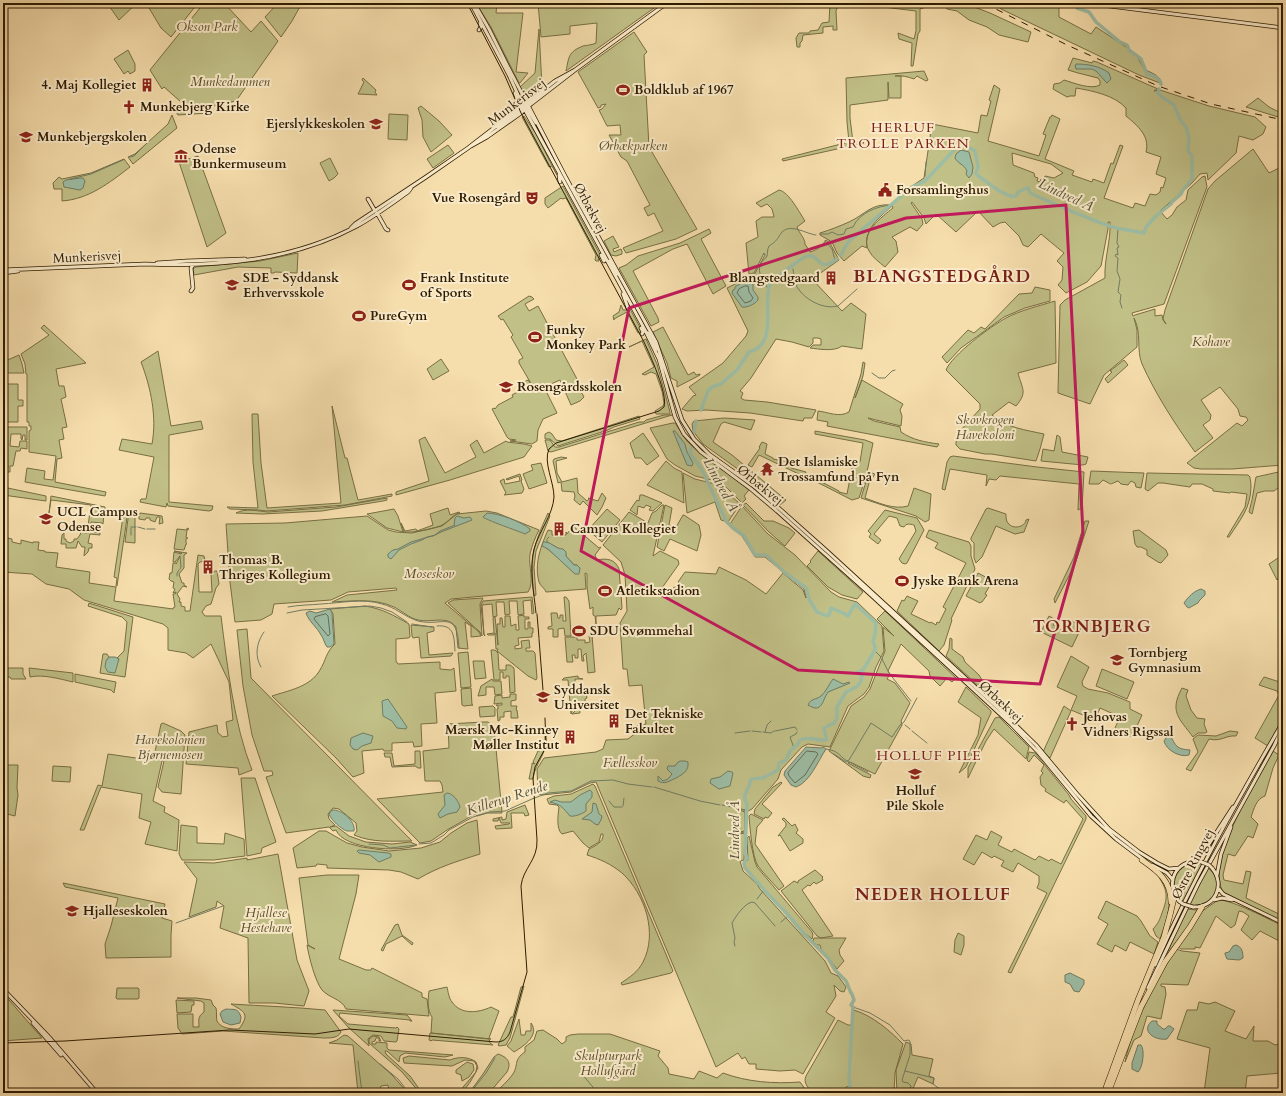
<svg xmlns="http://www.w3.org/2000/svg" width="1286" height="1096" viewBox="0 0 1286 1096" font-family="Cardo,serif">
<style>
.green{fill:#c1c087;stroke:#786e44;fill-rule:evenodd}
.water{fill:#9dbda5;stroke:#717c63}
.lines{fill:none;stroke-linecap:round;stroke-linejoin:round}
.shore{stroke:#666c53;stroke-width:1}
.stream{stroke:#717c63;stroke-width:1}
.river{stroke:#9dbda5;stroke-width:3.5}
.secondary-casing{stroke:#2e1b01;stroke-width:4.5}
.highway-casing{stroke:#2e1b01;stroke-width:6}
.secondary{stroke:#f9eac9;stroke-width:3}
.highway{stroke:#f6deac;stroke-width:5}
.tram{stroke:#2e1b01;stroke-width:1}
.rail{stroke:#2e1b01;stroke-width:1;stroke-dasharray:7 7;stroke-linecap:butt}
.secondary-bridge-casing{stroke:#2e1b01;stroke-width:4.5;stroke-linecap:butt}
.secondary-bridge{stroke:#f9eac9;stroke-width:3}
.marked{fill:none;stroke:#c2185b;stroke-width:3;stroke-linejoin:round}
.labels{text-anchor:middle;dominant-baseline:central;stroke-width:4;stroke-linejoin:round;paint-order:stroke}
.park-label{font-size:13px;font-style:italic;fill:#5a4d29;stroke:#f9eac9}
.poi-label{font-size:13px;font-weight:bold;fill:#2e1b01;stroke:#f9eac9;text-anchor:start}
.street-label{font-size:13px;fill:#2e1b01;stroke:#f9eac9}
.neighbourhood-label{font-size:14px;letter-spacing:1px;fill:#7a1f14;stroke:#f9eac9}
.water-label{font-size:14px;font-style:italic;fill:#4f4c32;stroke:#f9eac9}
.district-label{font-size:17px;font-weight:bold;letter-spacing:1px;fill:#7a1f14;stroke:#f9eac9}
</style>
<rect width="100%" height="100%" fill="#f6deac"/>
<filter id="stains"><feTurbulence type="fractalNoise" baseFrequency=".005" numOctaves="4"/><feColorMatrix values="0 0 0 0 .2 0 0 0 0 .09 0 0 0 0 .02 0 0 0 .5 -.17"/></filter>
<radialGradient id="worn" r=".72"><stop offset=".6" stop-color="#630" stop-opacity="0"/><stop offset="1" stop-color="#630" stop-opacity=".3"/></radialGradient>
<path class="green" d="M107 3H137L119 20Z
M146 3H198L171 37 161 28Z
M204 3H224L251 32 261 21 278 41 236 101 209 107V113L178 115 174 109 181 102 164 87 162 89 150 70Z
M278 3H302L292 21 281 37 265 17Z
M476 3H497L496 13H523L516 72 528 73 520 83H519L491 27Z
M538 3H661L566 71C569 57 568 52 583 46 588 45 592 45 596 43L597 23 570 26V34L541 37Z
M830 3H839L836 11 837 30H833V26L823 27V33L803 35 802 41 800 43V47H797L796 38 799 33H809L810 31 818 30 822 23 829 22Z
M875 3H930L926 7 920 9V31L918 34 913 66H911L912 43 899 39 898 33 914 39 916 31V11L875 6Z
M941 3H964L990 13 1031 32 1028 42 999 35 987 27 969 20 957 11 947 9Z
M994 3H1059V17L1091 34 1096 27 1126 47 1138 58 1144 69 1156 75 1160 83 1139 75 1001 9Z
M539 29 542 87 528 98 526 97 520 87 535 73Z
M634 32 647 52 644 55 649 147 697 229 676 239 626 253 623 248 663 231 654 213 648 216 644 208 650 205 627 161 621 157 609 135H621L620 125 607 126 599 110 602 109 606 104 601 105V107L598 108 578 72Z
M128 50 135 64V71L130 74 128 71 124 74 114 59Z
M1073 58 1092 63 1093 61 1097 62 1158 89 1154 91 1160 90 1209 106 1255 117 1266 127 1263 134 1253 140 1239 136 1236 153 1208 180 1207 173 1200 174 1192 183 1160 211 1167 219 1172 215 1177 207 1186 200 1188 190 1202 177 1205 176 1207 187 1164 304 1132 313 1133 316 1135 315 1155 309V316L1162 315 1163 320 1166 324 1163 319 1165 310 1208 189 1215 181 1253 149 1269 173 1283 166V465L1232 469H1201L1194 468 1187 463 1237 423 1242 426 1248 420 1246 417 1240 416 1238 409 1220 387 1201 400 1211 415 1210 420 1203 425 1213 438 1195 452C1175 424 1156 395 1142 364 1136 349 1142 333 1134 318L1137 330V347L1104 375 1090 404 1058 393 1060 305 1065 300 1105 278C1104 259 1111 241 1110 222H1108V229L1101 266 1087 282 1066 293 1058 285 1062 280 1063 267 1057 261 1064 253 1041 234 1028 247 1023 245 1019 236 1005 222 1000 223 993 227 978 211 956 232 936 214 926 224 924 218 912 202 911 203 922 219 923 224 917 231 910 227 892 237 896 241 898 252 885 267C879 262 873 258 869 251 859 233 882 217 893 208L892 206C879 218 864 228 867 248L862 246 844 261 837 253 832 242 820 235V233C830 230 840 226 849 222 866 214 871 203 892 205L904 194 906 190 924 178 932 124 978 133 981 115 987 116 991 101 989 100 994 85 1000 89 988 141 1039 156 1046 135 1043 134 1050 117H1051L1052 115 1060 119 1045 159 1074 171 1072 175 1092 182 1093 179 1104 183 1111 163 1113 164 1120 145 1123 146 1104 198 1133 208 1135 203 1145 206 1150 194 1156 195 1160 192 1161 187 1163 188 1166 178 1156 174 1161 157 1146 152C1150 136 1138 126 1126 116V108C1114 95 1093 91 1076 88L1075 96H1070L1067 97 1053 89 1054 84 1060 83 1064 80C1074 83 1091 90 1100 85V81L1098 78 1078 73 1068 70ZM1012 153 1051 164 1063 173 1054 178 1045 176 1043 180 1041 179 1040 182 1037 181 1038 178 1035 177 1034 173 1013 165Z
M924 71 928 80 926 81 917 76 914 79C909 77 900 75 895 76H901V98H889L888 82V100L850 105V118L853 142H863L864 143 783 161 782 159 849 142 847 122 846 78Z
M363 78 376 90 375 92 377 95 358 94 364 82 362 80Z
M1258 98 1269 107 1279 112 1278 117 1246 107Z
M421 106 439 121 452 135 431 152 423 137 422 120 418 108Z
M389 114 408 115 407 140 388 139Z
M172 115 177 128 133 164 128 157 135 154 168 124Z
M524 116 536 134 557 175 552 166 549 167 522 117Z
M448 145 454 153 433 168 427 159Z
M198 156 226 233 207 247 179 162Z
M330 158 338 174 334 178 329 181 320 163Z
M124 159 130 167C109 183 89 199 62 201V189H54L53 183 59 177 62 179 91 173Z
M563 186 602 258 598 259 599 261H596L595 260 596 255 566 198 562 199 561 198 548 208 545 204V198Z
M779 190C789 192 799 212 805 221L797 227C799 233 805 238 805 244L810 252C817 250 822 246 826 240L830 243 839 260 812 279 842 311 851 303 866 314 862 349 842 346C834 352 819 349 810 348L813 345H821V339L818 338H813V343L809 347 792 342 776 339 751 378 740 391 743 393 741 398 744 400 767 402 816 410 812 418H804L803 421 750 413 706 410 687 411 682 409 693 396 696 395 689 387 723 363 746 336 748 331 727 288 754 275 765 255 764 253 754 273 749 274 746 243 758 237 756 221 762 217H774L772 209 767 204 761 207 756 203Z
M709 229 711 233 701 239 726 286 713 294 687 244 673 249 633 271 658 318 659 322 651 326 619 268 626 265 638 256 680 243Z
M613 236 619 247 613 249 614 252 621 249 622 251V254L616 256 611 255 604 241Z
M298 253 297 273 275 272 274 273H271V268L238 267 194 275 193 269 196 267 260 261Z
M1035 287 1050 290V301L1025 308 1004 317 961 348 947 363 942 357 968 330 974 333 981 327 985 329 1019 294 1032 293Z
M529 296 532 297 534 299 525 304 529 311 538 306 577 379 579 388 584 397 580 401 571 405 560 380 544 387 557 413 543 419 538 430 537 441 532 444 510 441 516 440 509 439 507 437 492 409 494 408 495 409 498 405 513 397 512 395 527 387 524 382 528 380 536 392 519 363V360L523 358 511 337 513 335 503 319 501 320 498 316Z
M1055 301 1056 363 1018 373C1022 389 1028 392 1016 406L1009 402 992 415C1007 428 1026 430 1044 434L1040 449 1036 461 991 454H985L960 449 956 445V442L960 431 980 409V404L946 370C952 355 991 326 1006 318 1021 310 1039 306 1055 301Z
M621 305 623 310H627L628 308 630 309 642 331 638 333 627 312 614 319V320L613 316 619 312Z
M44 325 86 363 56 369 59 386H64L66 397 61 399 67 427 62 428 64 439 59 440 62 458 57 459 55 482 106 492 105 496 25 482 27 468 45 471 44 479 53 480 56 456 29 452V431L31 430V426H29V422H27V374H26L25 364 21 354 49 335 41 328Z
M663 327 688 375 694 372 696 375 700 374V375L677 387V381L671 378 667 363 653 332Z
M646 339 657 364 670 412V414H656L655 411 663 406 664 403 662 391 656 374 651 372 645 375 642 374 654 367 642 341 629 347Z
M158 351 171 426 201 421 203 429 169 435V502L213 506 212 510 209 511 168 506 167 503 166 507 140 502 141 499H146L154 457 119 450 122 439 152 444C157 417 151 388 141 362Z
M19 355 22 364 24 373H3V362Z
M441 359 449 371 433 380 427 369Z
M1124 360 1128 365 1108 383 1105 379 1112 372 1110 371Z
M863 362 865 363 863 376 855 398 862 380 903 404 900 410 902 416 901 426 868 418 874 421 900 427 901 432C913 440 924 442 939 444L937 447 827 426 828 422 817 420 818 411C828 412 839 418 849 412L861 374Z
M3 384H18V400H23V406H18V422H3Z
M332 406 345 458H347L358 500 392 494V496L345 505 266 511 258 510 230 509 227 507 258 508 253 462 252 414H258L261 463 267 508 341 503Z
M664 415H672L551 452 548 451 545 440H550L555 447H559L639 422H644L646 420Z
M639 416 640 419 614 427 608 430 558 446 550 439H545V434L549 432 552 434 556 440 562 441Z
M724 418 755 420 751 430 724 422 721 424 713 442 732 455 786 500 780 505 739 470 703 444 693 431 692 424 694 421Z
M673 423H675L686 440 693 447 749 490 744 496 746 499 742 503 729 490 720 482 695 476 675 465 667 459 650 428Z
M3 427H27V440H25V435H23L22 440 21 439V434H11L10 446 19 447 20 441H27V449L21 448 20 451H16L13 466H10V472H7L8 465 3 464Z
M815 431 865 440 873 443 866 477 859 498 852 500 807 477 808 475 839 491V492L847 494 853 463 858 464 860 462 863 443 815 434Z
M643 433 659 456 647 465 641 458H635L630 443Z
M1057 435 1060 437 1062 452 1088 457 1086 464 1083 465 1041 461 1043 449 1054 451Z
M425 437 445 473 476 457 470 445 477 440 484 453 506 441 507 442 524 444 532 446 524 457 450 480 396 495V492L429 481 419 440Z
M762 442 767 444 765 454 773 458V459L792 463 791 468 806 472 805 477 759 455 752 467 748 465 760 448 759 447Z
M953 456 1037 467 1084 472 1082 508 1078 510 1079 484 1000 476 996 480 989 479 986 486 987 475 950 469 945 490 942 489 947 462 950 457Z
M561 457 567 458 556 461 557 473 562 482 577 478 578 493 587 501 589 499 588 498 598 501 602 493 606 498 602 507 597 515 583 501 580 505 574 500 575 496 574 492 562 491 561 482 558 483 553 461 554 459Z
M666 461 674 468 682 472 684 503 647 485Z
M541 463 547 483 529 489 523 474 533 470 531 465Z
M1091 471 1144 473 1141 488 1136 487 1135 483 1131 481 1128 485 1121 484 1118 481C1108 485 1113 485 1103 480L1099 484H1089Z
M1283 471V489L1278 488 1274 491H1265L1257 493 1252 514 1249 512 1252 500 1256 477Z
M683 473 695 479 719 485 740 504 728 522 721 520 715 502 687 513Z
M872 473 875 474 869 483 865 498C879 503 894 510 908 506L914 488 931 494 929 520 925 522 916 516 861 498 868 475Z
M1147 473 1248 475 1250 477C1250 480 1251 482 1251 486 1251 508 1240 520 1229 537H1227L1245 507 1247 494 1231 492 1230 493 1213 491V489L1202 484H1192L1190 487 1163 483H1158L1148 491 1145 489Z
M520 474 522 480 521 481 524 489 522 493 504 495 506 493 500 481 504 479 505 484 520 481 519 476 507 480 506 479Z
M3 487 46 496V501L3 495Z
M640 495H643L662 503 653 511 649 510 651 507 646 505 644 508 638 506 637 515 630 510 637 500 639 501Z
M51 496 105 507V512L103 513 104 514 103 524 102 523 91 522 90 531 100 533V535L90 534 88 543 92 544V548H89L88 552 84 556 85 547H82L78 541 76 548H66V544H61L62 535 64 533V539H66V541L70 543 74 541V539H77L80 535 81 532 87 533 91 505 51 500 49 513Z
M387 498V500L383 501 322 511 262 514 236 513C245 508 258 511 268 512L336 507Z
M746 503 764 521H773L789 528 795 533 785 546 769 532 743 505Z
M662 505H664L653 556 660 551 678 560 679 564 664 585 661 590H670L680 584 678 582 685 572 716 574 719 567 746 580 766 594 783 573 803 590 806 598 804 589 765 557H755L742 536 730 524 742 506 768 534 795 555 831 592 839 597 857 602 882 626 884 651 876 667 869 687 864 694 848 706 830 747 808 744 802 747 781 770 778 779 752 809 748 811 733 808 745 812V831L739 832V834L745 833 744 860 740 861 743 871 757 884 760 889 825 961 831 973 838 976 846 987 844 992 840 991 834 985 836 996 826 1012 835 1018 803 1074 795 1070 780 1071 756 1069V1064H749L745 1057 742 1059 738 1053 716 1067 596 782 590 783 571 792 542 795 538 794 537 769 544 758 596 752 603 749 606 740 628 739 636 733V726L646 724 642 685 629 686 627 669H623L620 623 627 611 625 575 621 562 603 545 629 512 648 523 652 513 656 511Z
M665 505 672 508 669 525 675 529 683 515H684L699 525 701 535 697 551 670 539 664 551 657 547Z
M448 508 450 515 459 512 460 513C452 515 450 520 444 524 436 529 412 533 404 532L401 523 405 531 416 529 417 531 433 525 430 514Z
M988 508 1006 514C1006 517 1006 521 1008 523 1013 530 1025 527 1026 520L1029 519 1024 532 1015 534 996 526 982 557 976 563 974 558V543L971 540V538L986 509Z
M394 509 398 516 403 532 387 528 367 514Z
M607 509 620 520 602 542 588 530Z
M124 510 128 511 117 586H116L117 578 114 577Z
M885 510 917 518 924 530 907 563 905 564 902 563 899 559 916 531 914 525C910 524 906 523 904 527L900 526 897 518 889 516 874 534 881 540 878 544 869 537 871 534 868 531Z
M129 511 140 514V513L162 516 163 523 159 524 160 517H157L155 522 150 520V518H146L145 520 139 519V516H135V543L125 542Z
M486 511 497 513 539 530C535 538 532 545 530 554 528 566 535 582 528 592L451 599 445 603 479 632 481 636 471 637V626L465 622 468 649 458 648 456 627C447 615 432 623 418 620 409 618 402 611 394 607 374 598 354 601 332 602L347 595 397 590 396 588 348 592 331 600 274 604 272 614 261 620 235 622 230 582 226 524 285 523 367 516 388 530 396 532 412 533 442 526 457 514Z
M548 513 550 516 536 551 534 567 536 595 534 596C529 559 533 546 548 513Z
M1085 521H1089L1075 564 1055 603 1054 599 1074 557Z
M573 526 599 548 601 547 595 555 597 560C607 558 615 559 619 569L622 608 621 610 619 608 616 615 596 616V624L595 616 593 615V607L590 609 587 587V574L585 573 586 589 546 592C545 588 540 586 539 582 534 563 541 546 548 530L552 531V535L560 536 566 535V532L567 534ZM547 542 565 552 566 556 574 565H577L580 568 575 574 560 559 545 547Z
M187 528 189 529 187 530 186 538H188L186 539V543L187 544H186L184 550 174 549 177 529 187 530Z
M929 530 969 542 971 546V556L975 569 951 619 952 620 944 645 939 651 897 611 902 600 904 601 907 596 918 601 911 614 930 623 931 622 936 625 937 622 939 623 946 609 943 607 966 563 935 548 938 543 926 537Z
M1139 530 1166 550 1168 555 1161 563 1158 562 1147 555V550L1141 547H1137L1135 544 1133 531Z
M8 538 12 539V542L21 544V540L33 543V542H39L38 550 45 551V552L58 553 56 567 90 572 89 583 116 587 114 601 173 609V608L175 607 173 594H175L176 593V592L173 593 175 589 173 588 174 582 171 581 169 579 170 573H172L173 563H176V564L180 556 175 562H173L174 552 181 554 182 553 174 551 187 553 184 555V568L179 574 182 583H184V585L187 587 183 586 177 594 180 599 179 602H181V606L185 607V611H190L198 555 204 556 205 561 200 562 198 564 199 592H212L211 574 215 571H217L219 584 216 588 211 604 206 606 202 612 205 616H221C227 664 234 725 252 770L239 775 238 768 186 764 189 732 217 725 218 733 223 737 228 736 226 722 233 720 229 682 211 644 193 658 186 653 168 650V628L163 624 84 600 69 589 46 584 32 574 3 572V539L7 540Z
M818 551 863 592 857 599 842 595 828 587 807 566 811 562 810 561Z
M1278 558 1281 560 1283 558V573L1277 580 1269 564Z
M978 573 995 582 994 585 991 582 989 584V587L985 594 987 595 982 602H981L980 603 966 596Z
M532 597 534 613 532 614 531 600 523 601 524 614 518 615 517 601H509L510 614 505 615 504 602H496L497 616 493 617 492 604 482 605 484 634 485 636 484 635 481 605 483 601Z
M564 597H566L569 601 571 636H565L564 628 558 629V637H553V629H548V627L552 626 551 613H557L558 618H560V615H563V621H566Z
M483 598 480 604 482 636 480 632 448 603 453 600Z
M89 603 133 617 125 677 100 673 103 654H107L109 657 106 661 119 659 117 658 124 651 127 622 122 617 88 606Z
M365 606C383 609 393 615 409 624L410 637 408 638 396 639V661L398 664 440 662V669L451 670 454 668 456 691 435 693 437 723 421 724 422 746 414 747 413 742 392 743V751H384L383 749 362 751 364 773 353 777 336 758 272 696C290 690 310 687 320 670 326 660 326 652 335 644L333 614 330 609Z
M885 611 956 678 952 682 947 678 940 686 930 676 929 671 901 644 888 671 890 674 887 679 895 683 910 703 901 721 902 725 875 774 850 762 848 763 871 775 870 778 863 776 829 751 851 706 864 697 870 689 885 651 883 627 894 636 877 619Z
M524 615V617H529V619H525V629H528V622H530V628H533V633H532V637L518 638 519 645 515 646V649L522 648 521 641 529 640 530 648H526V651H533L535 653 537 678 536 680 528 676 497 651 498 649H496L495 633 494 635H488L487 634 494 633 493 618 495 617 498 645 497 624H500V618H502L503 627H505V616H510L511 626 516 624V630H519L518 616Z
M1049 616 1056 620 1053 625 1058 627 1057 628 1066 632 1070 626 1068 624 1070 620 1082 626 1072 647 1041 632Z
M411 625 434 627V631L427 633 429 655 453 653 451 656 421 658 419 637 413 638 412 636Z
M247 629 251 678 412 841C391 841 373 843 354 835L357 831 356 823 339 809 333 808 328 814 329 819 335 825 330 827 336 826 349 836 366 842 392 844 410 842 417 845C400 853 343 849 336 830L333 831 329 827 286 833 266 777 273 775 272 771H264L252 735 243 686 237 630Z
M592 635 595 672 588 673 586 653 583 656 584 661H582L581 649H578V658H575V655H572L573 662H567L565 637H577V640H585V643L590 642 589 636Z
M950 638 952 639V649L963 657 965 662 979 675 985 685 999 697 997 703 946 656 949 649Z
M491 650H495L498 653 499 670H506V665H510L514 668 515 692 510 693 509 676H506V678H503V672H500V680H494Z
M468 652 471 687 461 688 458 653Z
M1071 656 1089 667 1082 682 1083 686 1088 689 1108 693 1130 702V709L1142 715 1132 737 1115 728 1120 717 1100 708 1095 720 1071 710 1077 696 1057 687Z
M473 661H484L486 678 475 679Z
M4 668H23V674L26 679H11L10 677H5Z
M29 668 73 673V682C60 679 43 674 30 677Z
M1102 669 1134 682 1127 699 1096 686Z
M75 674 116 682 114 693 111 690 75 682Z
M578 676V678L583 679H575V688L570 689H575L576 692H583V689L585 688 587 698 585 699V704L579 705 580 713 572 714 575 711 574 704 572 705V712L571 714 568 680H562L564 678Z
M1264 677 1283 683V720L1268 746 1255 738 1279 695 1277 691 1259 685Z
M492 679 493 681H501L502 694 495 695 494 687H486V695L478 696 481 686Z
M966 687 991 711V713L966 767 959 773 978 735 981 718 958 702Z
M471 688 472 705H473L464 706 462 705 461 689Z
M1182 688 1188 690 1186 696 1191 710 1197 718 1205 719 1204 724 1207 732 1205 733H1198L1193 737C1179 718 1169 712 1182 688Z
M510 694H516V700L511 701V706H517L516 710H517L518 718H511V711L504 712V717H500V720L498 721 497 709H498V706L496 705H502V703L494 704 495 696 502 695V698L510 697Z
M493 706 495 708V716L480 717 479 707Z
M1064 706 1071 711 1050 758 1043 752Z
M999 717 1029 747 1026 759 994 729 986 741 968 778V768L995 718Z
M483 722H488L494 727 502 813H487L477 816 475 814 447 830 431 841 420 843 377 799 443 792 442 785 440 781H425L423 751 449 748 448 724Z
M163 723 181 731 185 735 181 794 162 792 158 787 164 761 154 756 161 724Z
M1230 731 1238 732 1236 736C1225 735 1222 742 1209 739L1191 771 1186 769 1198 752 1193 739 1198 735 1216 736Z
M545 736H546C548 754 535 762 533 779H529L532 765V763L535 764 533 762 538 751 543 750V745H545Z
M415 751H420L421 768H418L415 766 392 767 390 757H385L384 753H392L394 766 415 764Z
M1273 751 1279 755 1273 768 1265 796C1256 799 1254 809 1251 817L1258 824 1253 838 1248 836 1235 856 1228 854 1223 875 1224 880 1243 884 1246 871 1251 872 1246 898 1283 916V922L1223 892C1205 860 1257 781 1273 751Z
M1029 752 1035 753 1069 795 1071 799 1086 816V819L1011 973 1008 972 1047 893 1037 888 1039 883V876L1018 863 1013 872 1001 866 1004 861 994 856 992 858 982 852 974 865 963 859 976 835 987 840 991 831 1002 837 998 845 1012 852 1014 849 1035 860 1039 856 1049 861 1051 859 1061 864 1083 819 1066 800 1064 803 1045 791 1046 789 1041 785 1040 777 1043 773 1041 771 1044 765 1034 755 1029 762 1027 760Z
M108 754 150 760 151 756 162 761 153 801 165 807 164 812 179 820 177 851 145 844 151 822 139 818 142 794 101 787 84 830H80L98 785 102 786Z
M3 765H18L17 788 18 795 15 816 3 813Z
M53 766 71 767 70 782 52 781Z
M241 778H255L276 842 262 848 261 853 247 856Z
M781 782 782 783 762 804 772 813 768 818 765 817 764 819 754 814 755 809 773 787Z
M593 784 595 786 673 971 671 973 622 985 621 983C630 977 638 972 643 962 658 933 645 894 622 873 611 864 600 859 587 855L589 849C595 846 604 842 603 834H601L599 842 589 848 583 843 573 831 562 834C556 829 558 815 559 807L557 805 549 804 547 799 554 796 571 794Z
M525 805 529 815 525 816 524 813H511L512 828 496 829 495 826 509 824 510 823H501L499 818 498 821H493V819L502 817V820L506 819 507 812Z
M751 814 763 820 757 827 755 844 784 886 779 890C772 882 764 874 758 866 752 856 750 828 749 816Z
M784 818 792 826 795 824 798 830 796 833 803 839V843L790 851 780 835 778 836 786 826V823L782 819Z
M477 820 480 854C458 861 438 867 418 879L401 872 389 870 327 868V865L317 864 316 866 297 868 293 848 319 831H326L347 843 362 847 389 851 421 848 440 842 451 833 467 823Z
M181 825 197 827V843L224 844 225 833 244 839 245 856 214 860H182L179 854Z
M749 836 755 862 757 867 812 932 813 935 812 939 802 931 786 911 765 891 756 879 752 876 746 869 744 864 748 860 747 838Z
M278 854 297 960 309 991 304 1006 274 1003H249L248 938 220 928 224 906 217 901 216 907 189 917 197 879 184 862 214 863 247 858V860Z
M1197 863 1203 865 1184 902C1166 888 1174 864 1197 863Z
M1208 868C1228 883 1212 910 1189 905Z
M815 870 823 877 822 878 823 880 816 884 814 882 810 886 808 885 802 890 833 936 821 938 817 936 781 891 794 881 798 883V881Z
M1157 874 1160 875C1162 880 1166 886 1168 892 1172 908 1165 924 1160 939L1156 936 1153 929C1158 924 1160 919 1162 913 1169 895 1167 890 1157 874Z
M327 875H359L356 894 339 959 366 970H371L372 968 422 993V997L427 999 429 1016 346 1009C342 999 329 998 322 990 315 981 309 957 307 945L315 949 308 945 299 878Z
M63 883 165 904 162 918 172 921 171 935V957L106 958 105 944 111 926 118 898 65 887Z
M1218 900C1231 899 1270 920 1283 926V943L1260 931 1252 940 1241 930 1249 916 1243 912 1239 911 1235 925 1231 928 1216 916 1200 948 1195 947V949H1181L1178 947 1190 931 1201 912Z
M1106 901 1137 916 1141 921 1150 936 1158 942 1154 954 1130 942 1126 951 1115 945 1112 952 1097 944 1108 924 1098 918Z
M1187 909 1197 910 1190 924 1170 950 1159 971Z
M398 924 402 935 413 943 412 945 402 936 386 944 383 951 381 950 395 925Z
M958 933 964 936V945L961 955 954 952 955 940Z
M814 938H846L839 950 840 955 844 961 837 969 821 949 820 945H817L813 941Z
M1176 949 1182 951 1200 953 1188 985 1161 984V986L1165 987 1166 994 1161 1019 1147 1016 1141 1036 1134 1040 1125 1062C1133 1023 1155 983 1176 949Z
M524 986 510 1038 506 1045 499 1046 498 1045 511 1017H513L521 987Z
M447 987C448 991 449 999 452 1002 461 1015 478 1013 491 1007L499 1011 489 1038 491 1039 431 1033 432 1017C427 1010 428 1000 429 991Z
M117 988H138L139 989V998L138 999H117L116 998Z
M3 993 42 1038 3 1041Z
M177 998H196L211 1000 213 1005 216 1008C217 1012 216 1018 217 1021 221 1029 232 1029 239 1029 250 1014 245 1012 231 1004 262 1006 294 1007 325 1010L341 1032C338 1038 331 1038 324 1038L223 1031 182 1034 178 1028 177 1014H193V1027H199C199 1021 197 1017 204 1012V1003L201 1001Z
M176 1000 194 1001V1005H192L191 1012 177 1013Z
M1199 1002 1209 1004 1215 1002 1235 1011 1225 1031 1246 1039 1254 1026 1253 1041H1268L1275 1045 1283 1043V1093H1281V1073L1247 1076 1245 1093H1204L1210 1048 1177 1039 1187 1010H1197Z
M333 1010 407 1015 412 1021H410V1020L340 1013 339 1016 348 1024 396 1028 397 1027 399 1029 397 1041 396 1042 384 1041 381 1036 373 1035 368 1039 369 1046 348 1027Z
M854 1010C873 1016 889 1030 903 1044L895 1073 894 1093H852L851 1086 846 1087 847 1093H812C808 1087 803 1083 806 1076L838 1020 848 1025H852Z
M519 1019 521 1035H525L526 1031H531V1023C540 1035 524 1046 514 1052L507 1046 511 1041Z
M543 1030 557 1039 562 1044 566 1041V1037L570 1035 578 1034H610L660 1051 658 1056 668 1068 669 1074 694 1079 699 1071 717 1078 723 1073C747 1082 774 1084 800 1082L808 1093H495C501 1087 508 1081 513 1074 519 1064 513 1060 525 1052V1047L534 1040 537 1031Z
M430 1033 489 1039 490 1043 493 1045 432 1040 431 1041 429 1040Z
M344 1035 348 1036 392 1075 408 1093H389L388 1085 381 1086 380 1089 382 1093H358L353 1045 329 1043 337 1040Z
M373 1036 379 1037 381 1041H379V1038H376L375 1041 372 1042V1044H376V1042L387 1043V1048L389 1050 453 1055 445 1057 405 1053 400 1056 399 1062 387 1051H385L386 1054 410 1076 422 1093H420L402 1072 369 1043V1039Z
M906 1042 911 1044 912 1055 933 1059 929 1076 934 1078 933 1084 918 1077 911 1093H897L896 1070Z
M498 1054C507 1057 512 1062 507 1072L489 1093H469L483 1074 494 1057Z
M409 1056 450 1060C457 1057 468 1056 476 1062L478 1068C474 1075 467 1091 458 1093L476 1072 477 1066 474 1061 465 1060 452 1066 404 1063 403 1058Z
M467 1062 473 1064 474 1070 469 1077 462 1081 461 1075 456 1073V1070Z"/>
<path class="water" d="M1076 64C1087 64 1100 66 1109 73L1111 79 1107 83 1096 71 1092 69H1076L1075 66Z
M961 150 969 152 973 167 972 174 969 178 966 174 967 171C964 164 958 164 955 158L956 154Z
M80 178H83L85 181 83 188 80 190 64 187 63 182 66 180Z
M751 281 753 283V290L758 297V300C755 304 747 308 742 307L732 293 733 290 735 289V287L743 282Z
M673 431H675L685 444 687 452 693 463 692 466 687 465Z
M487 513C498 513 522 522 530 529V531L525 534C518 531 486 520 483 517Z
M457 516 464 518 470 517 472 520 441 532 433 536 427 537 422 540 411 544 399 550 391 559 388 557V554L393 550 398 549 411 542 435 535 440 531 455 525 454 524 455 518Z
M543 542C551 541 555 549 563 549L566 552V556L574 565H577L580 568 579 574H575L548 549 542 546Z
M1201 589 1205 591V595L1199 601 1198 603 1189 608 1187 607 1184 603C1188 597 1194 591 1201 589Z
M330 609 332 613 334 644 330 647H327C324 643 324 639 321 635 317 627 309 622 306 613L310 611 316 613Z
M109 657H115L119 659 115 673 108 672 105 667 106 661Z
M833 679 843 684 849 682 850 683 828 692C822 701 822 714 808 705 811 698 816 700 821 696 826 692 829 684 833 679Z
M388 699 407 727 406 729 397 728 392 721 383 716 382 701Z
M363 733 373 736 371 743 362 746 357 750 353 749 350 745 351 738Z
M1168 735H1170C1176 746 1176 749 1190 750L1189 755C1180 758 1166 750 1164 741Z
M806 747 822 748 823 747 826 749C818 761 810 782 796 787L791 785 784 775 785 771Z
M680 761H685L688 762C689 771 683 774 676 778 669 781 665 785 658 781V776L663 781 668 779 672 774 667 769 668 766H675L677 763Z
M728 771 732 772 733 773 730 786 719 789 710 783 711 779 720 777Z
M590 790 592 792V797L586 804V811C582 814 574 817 570 816 562 807 562 805 550 802L555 800 561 802H571L580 795Z
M447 793C453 793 459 802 460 807L457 812 448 814 440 818 438 814 445 805 444 795Z
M593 803 596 804 599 814 602 816 601 820 598 825 595 824 590 820 582 819 592 812Z
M332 810C341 809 356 821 354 831 353 831 349 831 347 831 341 829 331 820 329 814Z
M359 850 388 853 391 854V857L379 862 370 855 359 853 357 851Z
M1236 945C1242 947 1243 952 1243 958L1239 960 1227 959 1225 954V953L1229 952 1233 946Z
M1070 973 1084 980V984L1079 992 1074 991 1070 984 1065 982V975Z
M226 1009C233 1010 238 1007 241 1017L240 1023 231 1025 223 1022 220 1014 222 1011Z
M1152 1021H1157V1024L1163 1029H1165L1168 1026H1170L1174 1029 1167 1039C1155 1041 1140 1031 1152 1021Z
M1138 1045H1141C1145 1050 1143 1067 1138 1072L1132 1069V1063Z"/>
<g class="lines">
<path class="shore" d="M745 286H748L749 292 753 298 751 301 745 303 737 293 739 289Z
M326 614 328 616 330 634 328 636 314 619 315 617Z
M807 751 816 752 818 754 805 775 795 783 789 776 788 773Z"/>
<path class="stream" d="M130 157 134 156 144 146
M925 176 926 162
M70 179 91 174 123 160
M1118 229 1117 243 1119 247 1117 248 1118 255 1116 254 1115 256 1118 258 1117 271 1120 279 1118 292 1121 295 1120 302 1122 308
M820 234H828L832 232 838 235 844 234 846 229 853 227C859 213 877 206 892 205
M825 241 832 249 835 260
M793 269C794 274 794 280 796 285 803 299 823 310 838 306L857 289
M769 290C764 282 756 273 761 263 762 260 766 259 767 256 768 252 767 250 769 246 777 241 777 239 782 232 791 223 806 234 816 235
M872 373 879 378H885L892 371 895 370
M131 527H136
M138 527 145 529
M147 529H155
M131 535V528
M547 539 549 537
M547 542V540
M180 569 181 567 180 556
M177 576V573L179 570
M288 607C298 605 310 605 321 604 341 603 363 598 382 604 395 607 405 617 418 621 443 627 457 608 459 648
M287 613 302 610 370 606 381 608 392 612 407 622
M412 624 432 627
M437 626C455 624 454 638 455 651
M874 650 881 657
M882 659 889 673 911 701
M261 667C254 655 257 642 264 632
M905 725 910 729
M752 731 761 732
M775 731 795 727 797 730
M912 731 927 743
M763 732 771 733 774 731
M765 732 767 725 771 721
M735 733 750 731
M794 748 790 737 796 734 797 732
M826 749C839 751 837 754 847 761L849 760 871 723 892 737 900 725 904 722 917 698
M834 754 846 762
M847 761 868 772
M654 787 700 801 720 805
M609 801 614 807H622
M722 805 746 810
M623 806 624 798
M735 833 746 832
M369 844 383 845 390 848 416 845
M419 844 431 843 444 835 449 830 473 817 490 812 505 811 532 799 548 793 571 791 591 781 613 780 628 784 652 787
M757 899 764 890
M781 922 789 915
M176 923 223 906
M735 946 734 942 735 938 732 923C736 916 744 904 752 902L755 903 775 926
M853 1007 870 1013 890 1025 904 1041 908 1040 910 1041V1055L902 1080 903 1082 908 1083 911 1086 909 1093
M358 1061 362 1093
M380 1064 398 1079 409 1093
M905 1071 934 1078 933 1084 945 1093
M581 1073 598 1093
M470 1093 486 1073 495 1058"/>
<path class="river" d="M1076 4 1077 8 1089 12 1096 22 1120 42 1127 45 1129 50 1141 59 1147 74C1154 76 1159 76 1161 84
M841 255 848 242 900 197 904 192 912 187 925 181 959 145 963 144 975 151 978 167 976 173 977 175C986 181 1006 199 1016 196L1018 192 1027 188H1028L1030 193C1043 199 1113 230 1122 229L1144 233 1146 227 1156 216 1171 204 1172 202 1181 194 1183 190 1192 179V156L1188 151 1189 138 1186 127 1181 121 1174 105 1162 97 1158 93 1159 89
M701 410 708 391 712 387 721 384 737 370 749 352C779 345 762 303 770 284 772 280 803 257 807 256 821 253 816 274 837 259
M694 432 696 421
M691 448 690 453 702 470 726 521 733 528 744 536 755 555H766L784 572 806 588 810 601 817 612 827 616 829 615 831 608 843 613 848 616 855 604 876 623 875 635 873 641 875 647V650L863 670 858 672 862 677C860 687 854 688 846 692L837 707V718L834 723 824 728V730L826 736V740C817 741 808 736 800 740L798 744 790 751 786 760 779 763 778 770 763 778 751 779C750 781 750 784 749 786 746 793 742 797 747 804L745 853 747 858 744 863 745 868 766 892 787 914 804 934 828 958 835 970 846 981 851 993
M851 1093 849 1078 853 1007 851 1005 854 1000 852 994"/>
<g class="secondary-casing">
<path id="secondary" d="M471 3 509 75 525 110 645 330 659 359 675 417 684 434 701 452 751 489 777 511 871 595 1012 725 1038 752 1091 816 1116 839 1144 860
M474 3 489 29 509 69 565 176 656 342 682 420 694 439 709 454 755 487 828 552 997 707 1036 745 1077 794 1109 829 1139 852 1157 863 1169 869 1179 868
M1086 3 1283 28
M479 30 481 27 480 23
M515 93 520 107
M527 108 536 123
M525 110 527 104 543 92
M498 127 524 107
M471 146 487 137 521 113 531 104 575 70 667 3
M559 175 560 182
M368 199 375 211
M377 213 386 229 388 230
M351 228 355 224 426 177 468 148 555 81 575 70
M601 255 604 261
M608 261 610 262 617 274
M157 263 187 261 245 259
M145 264C217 267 292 261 357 226 375 216 391 204 408 192L411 188
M3 270 145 264
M3 273 18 271
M191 291 193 288 191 268 193 265
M623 294 628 308
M641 328 643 332 642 334
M646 332 649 334 657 349
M1195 861 1209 844 1233 807
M1152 865 1167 873 1173 880
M1217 875 1221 854 1231 827
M1219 889 1223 894 1283 923
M1214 900 1222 898 1232 900
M1179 901C1164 883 1176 860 1199 861
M1193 907C1215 908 1226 885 1212 868
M1155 965C1192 881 1237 801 1283 722
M1148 988 1198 884 1274 746 1283 727
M3 989 49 1037 97 1093
M33 1023 61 1055"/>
</g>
<g class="highway-casing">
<path id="highway" d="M1142 860C1158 871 1171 881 1171 902
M1104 1093 1138 1000 1164 937 1170 915 1175 894
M1108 1093 1141 1007 1165 962 1190 927 1202 907"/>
</g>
<use href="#secondary" class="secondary"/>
<use href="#highway" class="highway"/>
<path class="tram" d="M467 3 505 76 521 113 644 342C650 355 668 394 664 407L659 411 556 443 549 449C543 462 554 482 554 497 553 515 539 531 534 549 529 569 534 593 536 613
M537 614 539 638
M539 639 543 690
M3 1043 65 1041 230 1030 315 1034 349 1029 496 1042C503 1042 507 1039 510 1032L527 972 521 886C523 868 538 860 537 840L533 778 535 767 546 747 545 718"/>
<path class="rail" d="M984 3 1067 45 1158 86 1211 104 1283 120
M3 1080 16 1093"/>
<g class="secondary-bridge-casing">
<path id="secondary-bridge" d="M1199 861 1209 865 1212 868
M1179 901 1183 904 1193 907"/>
</g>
<use href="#secondary-bridge" class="secondary-bridge"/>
</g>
<path class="marked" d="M1066 205 1083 533 1040 684 798 670 581 551 629 308 906 218Z"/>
<defs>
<g id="building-bare" transform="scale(1.08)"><path d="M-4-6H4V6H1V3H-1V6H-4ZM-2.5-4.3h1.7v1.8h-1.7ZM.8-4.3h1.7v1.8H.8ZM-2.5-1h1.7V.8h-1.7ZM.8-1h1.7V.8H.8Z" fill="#8f2418" stroke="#f9eac9" stroke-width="2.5" paint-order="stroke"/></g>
<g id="stadium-bare" transform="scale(1.08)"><path d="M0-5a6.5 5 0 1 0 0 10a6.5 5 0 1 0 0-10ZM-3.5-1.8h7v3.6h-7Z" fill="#8f2418" stroke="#f9eac9" stroke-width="2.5" paint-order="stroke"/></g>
<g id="church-bare" transform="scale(1.08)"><path d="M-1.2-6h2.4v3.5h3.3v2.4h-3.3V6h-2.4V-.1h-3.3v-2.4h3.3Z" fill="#8f2418" stroke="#f9eac9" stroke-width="2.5" paint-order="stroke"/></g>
<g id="school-bare" transform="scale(1.08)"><path d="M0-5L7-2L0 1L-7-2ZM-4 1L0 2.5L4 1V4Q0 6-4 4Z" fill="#8f2418" stroke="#f9eac9" stroke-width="2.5" paint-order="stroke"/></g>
<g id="museum-bare" transform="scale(1.08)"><path d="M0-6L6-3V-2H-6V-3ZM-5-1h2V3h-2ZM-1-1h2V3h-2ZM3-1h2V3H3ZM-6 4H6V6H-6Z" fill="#8f2418" stroke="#f9eac9" stroke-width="2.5" paint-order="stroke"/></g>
<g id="civic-bare" transform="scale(1.08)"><path d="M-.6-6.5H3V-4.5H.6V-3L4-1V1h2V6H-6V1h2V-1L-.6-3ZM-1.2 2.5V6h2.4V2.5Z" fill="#8f2418" stroke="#f9eac9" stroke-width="2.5" paint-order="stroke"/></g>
<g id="theatre-bare" transform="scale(1.08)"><path d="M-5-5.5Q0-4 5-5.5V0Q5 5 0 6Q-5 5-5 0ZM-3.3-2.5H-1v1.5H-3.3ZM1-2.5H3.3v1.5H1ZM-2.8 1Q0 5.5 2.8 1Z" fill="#8f2418" stroke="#f9eac9" stroke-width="2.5" paint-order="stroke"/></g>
<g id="university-bare" transform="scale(1.08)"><path d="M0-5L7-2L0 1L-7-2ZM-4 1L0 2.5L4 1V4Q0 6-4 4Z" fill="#8f2418" stroke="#f9eac9" stroke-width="2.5" paint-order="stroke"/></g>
<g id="temple-bare" transform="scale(1.08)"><path d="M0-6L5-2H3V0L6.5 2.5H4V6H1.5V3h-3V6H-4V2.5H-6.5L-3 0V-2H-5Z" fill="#8f2418" stroke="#f9eac9" stroke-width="2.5" paint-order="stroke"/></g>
</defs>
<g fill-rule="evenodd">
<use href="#building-bare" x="147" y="85"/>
<use href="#stadium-bare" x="623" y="90"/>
<use href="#church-bare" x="129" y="107"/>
<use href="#school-bare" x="376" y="124"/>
<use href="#school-bare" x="26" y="137"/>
<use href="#museum-bare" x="181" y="156"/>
<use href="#civic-bare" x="885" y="190"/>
<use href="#theatre-bare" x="532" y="198"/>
<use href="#building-bare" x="831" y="278"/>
<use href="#university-bare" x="232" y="285"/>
<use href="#stadium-bare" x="409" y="285"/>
<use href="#stadium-bare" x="359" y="316"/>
<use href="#stadium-bare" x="535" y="337"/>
<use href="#school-bare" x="506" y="387"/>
<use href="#temple-bare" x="767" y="469"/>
<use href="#university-bare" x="46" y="519"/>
<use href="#building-bare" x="559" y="529"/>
<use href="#building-bare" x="208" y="567"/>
<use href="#stadium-bare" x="902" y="581"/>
<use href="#stadium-bare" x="605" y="591"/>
<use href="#stadium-bare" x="579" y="631"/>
<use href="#school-bare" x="1117" y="660"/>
<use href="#university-bare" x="543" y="697"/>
<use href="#building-bare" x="614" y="721"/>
<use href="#church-bare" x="1072" y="724"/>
<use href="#building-bare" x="570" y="737"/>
<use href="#school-bare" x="915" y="774"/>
<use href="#school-bare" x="72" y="911"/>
</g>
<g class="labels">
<g class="park-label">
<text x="207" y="27">Okson Park</text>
<text x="230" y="82">Munkedammen</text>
<text x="633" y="146">Ørbækparken</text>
<text x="1211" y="342">Kohave</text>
<text x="985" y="420">Skovkrogen<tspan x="985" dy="15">Havekoloni</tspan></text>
<text x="429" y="574">Moseskov</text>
<text x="170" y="740">Havekolonien<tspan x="170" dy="15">Bjørnemosen</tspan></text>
<text x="630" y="763">Fællesskov</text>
<text x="266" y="913">Hjallese<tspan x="266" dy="15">Hestehave</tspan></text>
<text x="608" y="1056">Skulpturpark<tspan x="608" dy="15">Hollufgård</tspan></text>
</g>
<g class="poi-label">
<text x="136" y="85" text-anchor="end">4. Maj Kollegiet</text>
<text x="634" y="90">Boldklub af 1967</text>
<text x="140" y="107">Munkebjerg Kirke</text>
<text x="365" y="124" text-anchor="end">Ejerslykkeskolen</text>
<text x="37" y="137">Munkebjergskolen</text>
<text x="192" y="149">Odense<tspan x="192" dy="15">Bunkermuseum</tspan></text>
<text x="896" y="190">Forsamlingshus</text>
<text x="521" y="198" text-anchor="end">Vue Rosengård</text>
<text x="243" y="278">SDE - Syddansk<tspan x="243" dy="15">Erhvervsskole</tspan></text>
<text x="420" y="278">Frank Institute<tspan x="420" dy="15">of Sports</tspan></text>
<text x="820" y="278" text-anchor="end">Blangstedgaard</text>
<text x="370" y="316">PureGym</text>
<text x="546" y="330">Funky<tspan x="546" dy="15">Monkey Park</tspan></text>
<text x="517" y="387">Rosengårdsskolen</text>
<text x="778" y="462">Det Islamiske<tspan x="778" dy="15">Trossamfund på Fyn</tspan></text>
<text x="57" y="512">UCL Campus<tspan x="57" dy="15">Odense</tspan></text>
<text x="570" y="529">Campus Kollegiet</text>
<text x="219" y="560">Thomas B.<tspan x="219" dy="15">Thriges Kollegium</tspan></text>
<text x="913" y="581">Jyske Bank Arena</text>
<text x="616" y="591">Atletikstadion</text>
<text x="590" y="631">SDU Svømmehal</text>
<text x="1128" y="653">Tornbjerg<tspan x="1128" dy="15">Gymnasium</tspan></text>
<text x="554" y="690">Syddansk<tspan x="554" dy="15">Universitet</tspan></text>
<text x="625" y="714">Det Tekniske<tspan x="625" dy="15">Fakultet</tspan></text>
<text x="1083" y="717">Jehovas<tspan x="1083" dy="15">Vidners Rigssal</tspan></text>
<text x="559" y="730" text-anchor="end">Mærsk Mc-Kinney<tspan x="559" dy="15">Møller Institut</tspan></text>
<text x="915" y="791" text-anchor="middle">Holluf<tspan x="915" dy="15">Pile Skole</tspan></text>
<text x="83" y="911">Hjalleseskolen</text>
</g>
<g class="street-label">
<text transform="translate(517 102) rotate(-37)">Munkerisvej</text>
<text transform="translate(590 208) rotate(62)">Ørbækvej</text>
<text transform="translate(87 257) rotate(-3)">Munkerisvej</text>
<text transform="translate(760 485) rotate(39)">Ørbækvej</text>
<text transform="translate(1001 702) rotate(43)">Ørbækvej</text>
<text transform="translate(1193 864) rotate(-63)">Østre Ringvej</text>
</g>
<g class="neighbourhood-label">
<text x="903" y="127">HERLUF<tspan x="903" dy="16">TROLLE PARKEN</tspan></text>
<text x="929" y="755">HOLLUF PILE</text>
</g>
<g class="water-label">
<text transform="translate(1066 195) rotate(25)">Lindved Å</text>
<text transform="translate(721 485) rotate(62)">Lindved Å</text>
<text transform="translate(507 798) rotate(-18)">Killerup Rende</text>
<text transform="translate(734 830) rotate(-90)">Lindved Å</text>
</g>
<g class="district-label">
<text x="942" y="276">BLANGSTEDGÅRD</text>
<text x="1092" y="626">TORNBJERG</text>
<text x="933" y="894">NEDER HOLLUF</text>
</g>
</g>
<rect width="1286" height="1096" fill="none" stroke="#f6deac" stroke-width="16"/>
<rect x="4" y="4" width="1278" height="1088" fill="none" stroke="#2e1b01" stroke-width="2"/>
<rect x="8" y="8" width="1270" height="1080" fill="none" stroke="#2e1b01"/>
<rect width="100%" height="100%" filter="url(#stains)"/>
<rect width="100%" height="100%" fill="url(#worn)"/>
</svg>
